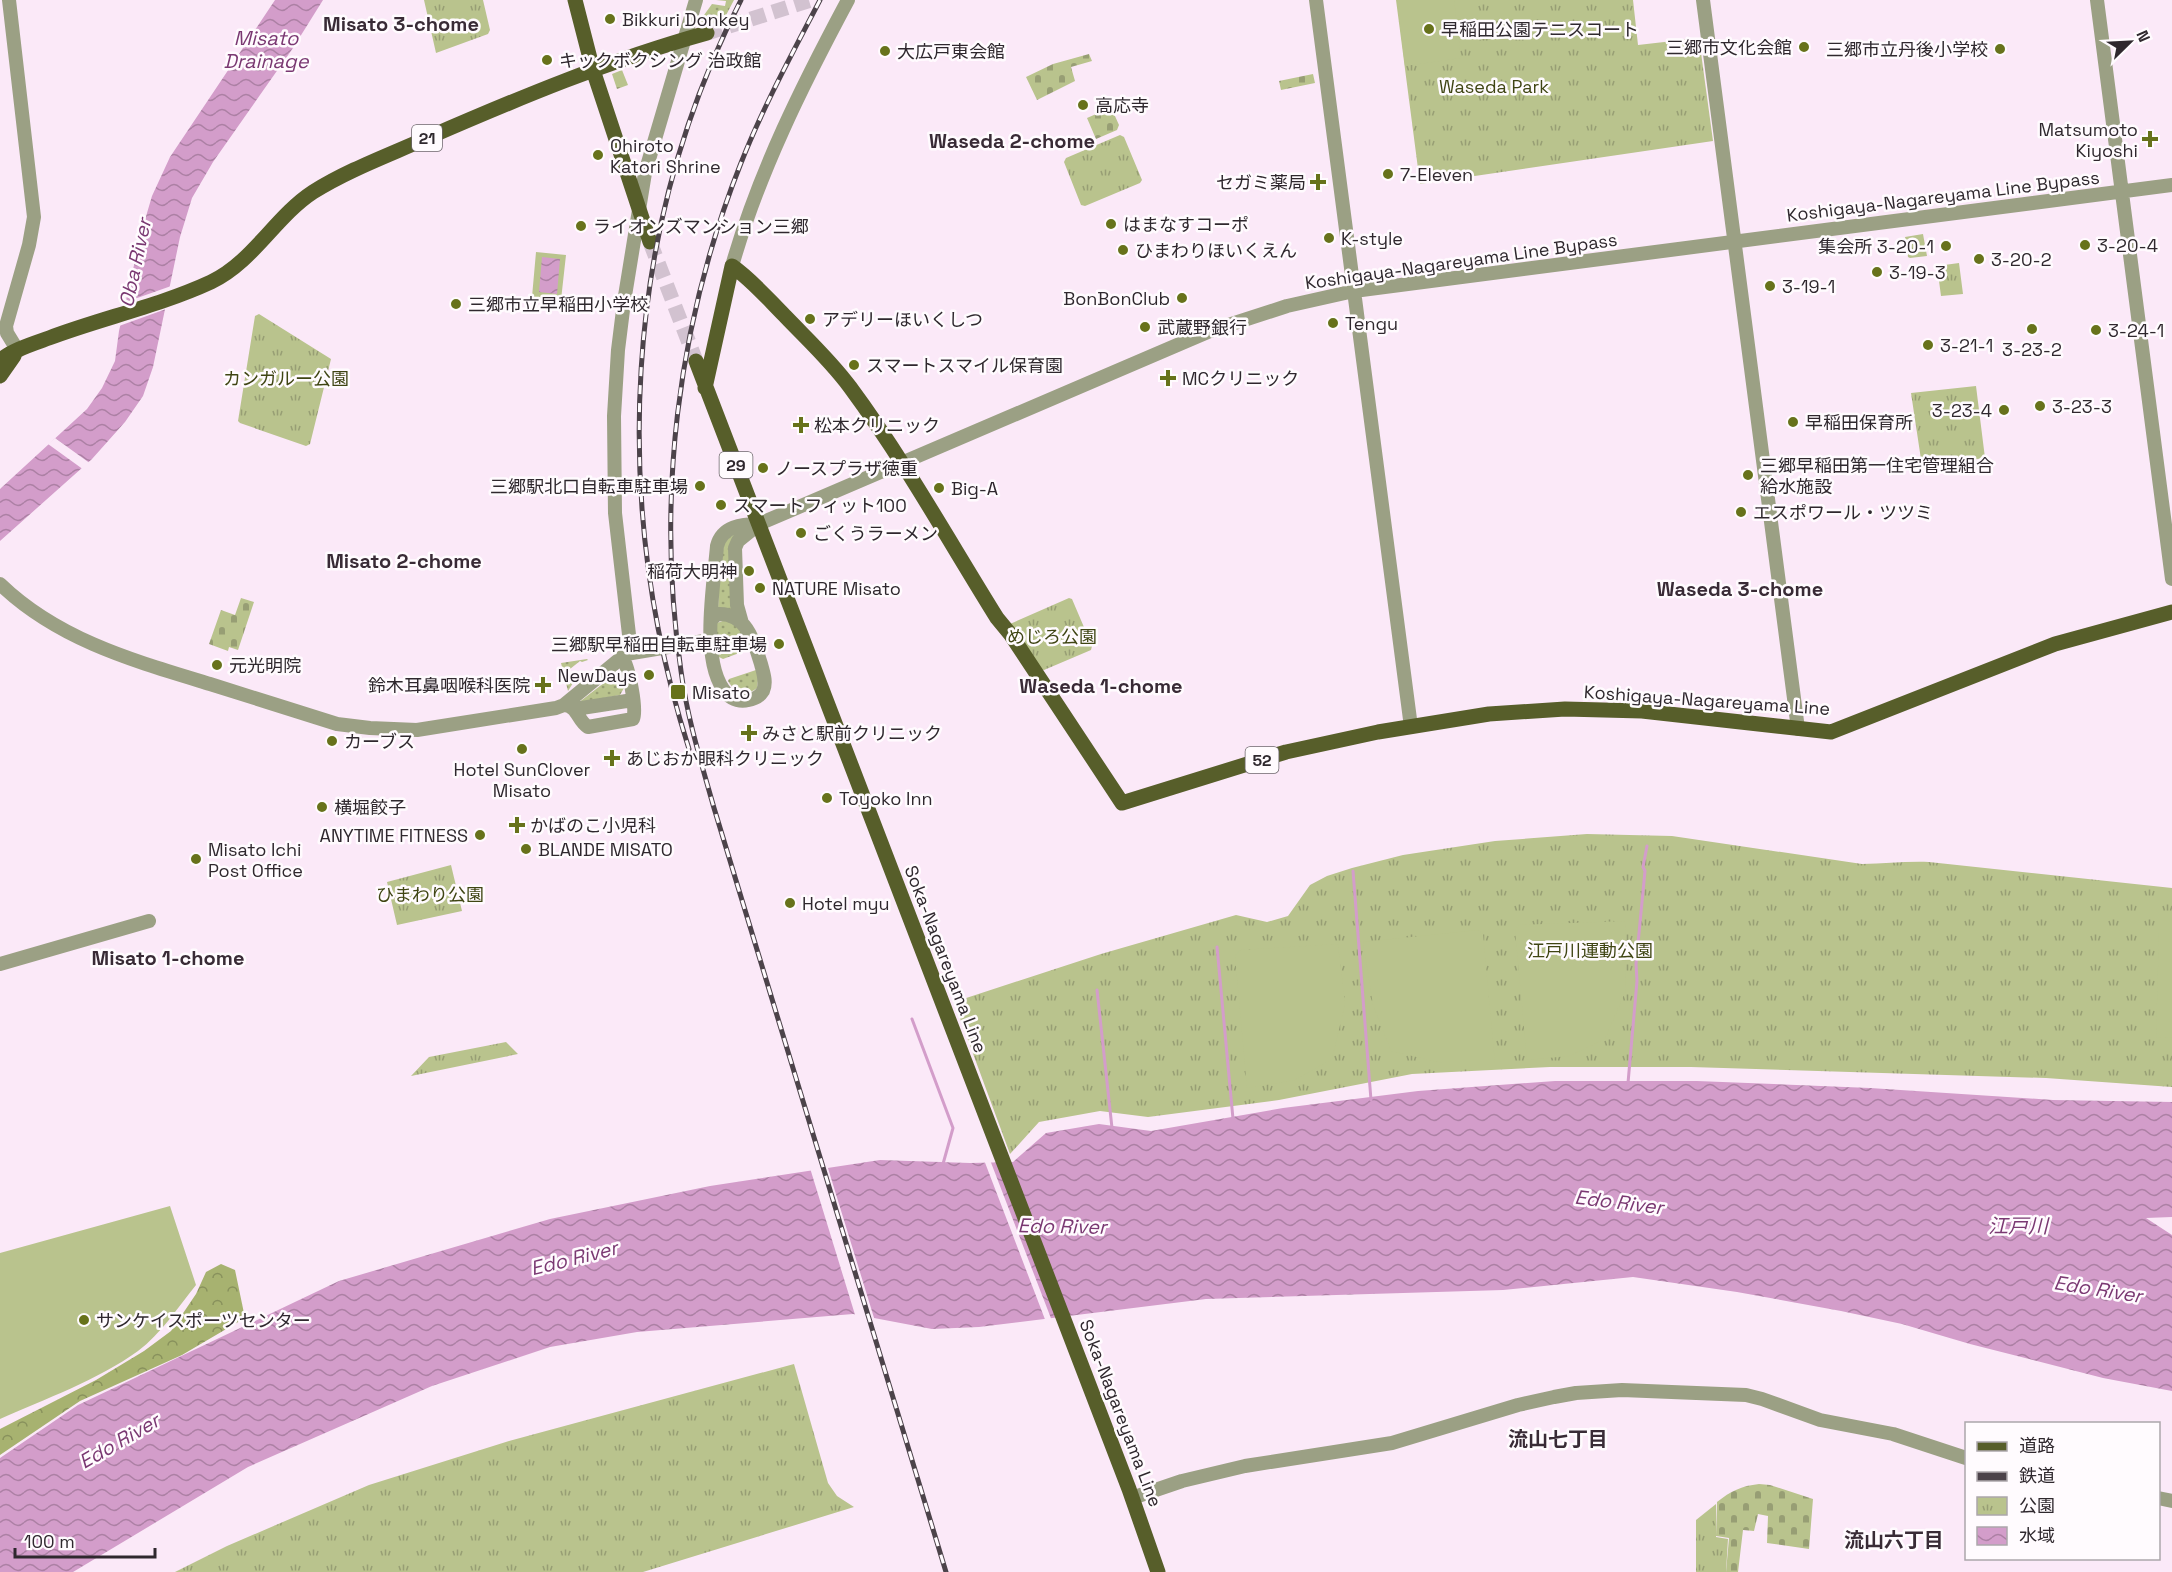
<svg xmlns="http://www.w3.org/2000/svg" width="2172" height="1572" viewBox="0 0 2172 1572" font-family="'Space Grotesk','Noto Sans JP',sans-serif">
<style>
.grass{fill:url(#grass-dots)}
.forest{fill:url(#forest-crowns)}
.cemetery{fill:url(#cemetery-stones)}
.park{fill:url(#park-tufts)}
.pitch{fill:#b9c38d}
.water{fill:url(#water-waves)}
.pier{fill:#fbe9f8}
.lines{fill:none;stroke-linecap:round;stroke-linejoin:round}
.stream{stroke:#d39dca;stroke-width:3}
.major-tunnel{stroke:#d2c2d0;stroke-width:15;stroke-dasharray:15 8;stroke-linecap:butt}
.minor{stroke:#9ba084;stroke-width:14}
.major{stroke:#575e2a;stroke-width:15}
.rail-casing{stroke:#4c434a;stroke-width:5}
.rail{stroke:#fffbfe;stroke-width:3;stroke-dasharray:9;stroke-linecap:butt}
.poi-dot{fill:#67721b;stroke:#fffbfe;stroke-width:2}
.labels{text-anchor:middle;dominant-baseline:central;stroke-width:5;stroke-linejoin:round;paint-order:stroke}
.shield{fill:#fffbfe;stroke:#6d676c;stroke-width:1.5}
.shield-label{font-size:16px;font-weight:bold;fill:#2f282e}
.poi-label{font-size:18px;fill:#2f282e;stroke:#fffbfe;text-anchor:start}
.park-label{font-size:18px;fill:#3f4513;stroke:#fffbfe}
.street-label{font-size:18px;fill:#2f282e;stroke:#fffbfe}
.neighbourhood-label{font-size:20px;font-weight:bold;fill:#392b36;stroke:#fffbfe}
.water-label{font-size:20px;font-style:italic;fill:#7a3872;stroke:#fffbfe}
</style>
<defs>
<pattern id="grass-dots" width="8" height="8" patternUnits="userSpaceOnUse" patternTransform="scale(1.5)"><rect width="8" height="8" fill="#b9c38d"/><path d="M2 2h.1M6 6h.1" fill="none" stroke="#979e74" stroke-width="1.8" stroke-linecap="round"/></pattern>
<pattern id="forest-crowns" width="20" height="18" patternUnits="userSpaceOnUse" patternTransform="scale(1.5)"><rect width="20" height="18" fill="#a7b270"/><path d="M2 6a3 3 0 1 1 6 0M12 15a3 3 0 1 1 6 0" fill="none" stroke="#88915c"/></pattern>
<pattern id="cemetery-stones" width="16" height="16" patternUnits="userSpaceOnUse" patternTransform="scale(1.5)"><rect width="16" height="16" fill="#b9c38d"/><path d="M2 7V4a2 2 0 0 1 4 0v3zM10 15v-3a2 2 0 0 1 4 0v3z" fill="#979e74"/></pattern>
<pattern id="park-tufts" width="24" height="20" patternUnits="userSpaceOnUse" patternTransform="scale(1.5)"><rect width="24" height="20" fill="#b9c38d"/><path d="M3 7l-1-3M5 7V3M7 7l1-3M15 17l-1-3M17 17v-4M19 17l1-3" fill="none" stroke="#979e74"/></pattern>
<pattern id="water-waves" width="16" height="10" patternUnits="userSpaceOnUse" patternTransform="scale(1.5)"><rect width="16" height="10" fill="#d39dca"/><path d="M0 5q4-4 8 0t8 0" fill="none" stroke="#ac80a4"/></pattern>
</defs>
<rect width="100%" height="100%" fill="#fbe9f8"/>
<path class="grass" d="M716 0H734L723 21 712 24 711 26 699 22 712 4 725 6 726 1Z
M737 532 731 574 720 579 724 541Z
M730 577 732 610 718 609 719 582Z
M728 619 742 630 750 649 723 659 719 657 716 646 717 623Z
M587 659 588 660 582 662 580 661 565 673 573 683 568 691 561 663Z
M756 670 759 673 757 688C746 697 735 693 728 681L729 679Z
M618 672 621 674 624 688 620 695 578 703Z"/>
<path class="forest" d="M221 1264 235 1270 245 1318 182 1355 80 1401 0 1455V1429L96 1380 144 1351 171 1331 196 1294 206 1272Z"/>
<path class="cemetery" d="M1089 54 1092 61 1071 67 1075 81 1037 100 1026 77 1053 64Z
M622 70 628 85 617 89 612 74Z
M1313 74 1315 83 1281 90 1279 81Z
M1106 96 1119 125 1117 130 1096 139 1087 118 1103 111 1098 100Z
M241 598 254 602 238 650 229 647 228 651 209 644 221 610 235 615Z
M1759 1484 1770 1485 1813 1499 1809 1549 1767 1543 1768 1516 1758 1514 1754 1531 1743 1530 1738 1572H1726L1729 1538 1716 1536 1717 1502C1731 1491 1741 1486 1759 1484Z"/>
<path class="park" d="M424 0H483L490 30 488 34 436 53Z
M1396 0H1633L1638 45 1699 38 1713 141 1420 184Z
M1120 135 1124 137 1142 180 1140 183 1085 206 1081 205 1064 162 1066 158Z
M1923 234 1927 256 1910 258 1908 257 1905 237Z
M1959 263 1963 294 1941 296 1937 266Z
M259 314 331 359 310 444 306 446 240 423 238 421 255 316Z
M1976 386 1985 458 1922 466 1911 393Z
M1069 598 1072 599 1092 646 1091 650 1044 670 1039 669 1010 624Z
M1587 834 1672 836 1862 864C1885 864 1906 861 1929 862L2172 888V1087L2046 1078 1691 1067H1550L1412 1074 1279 1100 1148 1117 1100 1111 1039 1122 1010 1154 954 1002 1101 954 1236 915 1267 922 1288 916 1310 885 1327 876 1352 868 1403 855 1495 841Z
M451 865 462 911 397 925 387 882Z
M506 1042 518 1054 411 1076 429 1057Z
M794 1364 828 1483 837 1496 854 1507 643 1572H175L227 1546 369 1485 509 1441Z
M1716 1504V1537L1728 1539 1726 1572H1696V1520Z"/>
<path class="pitch" d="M1397 0H1454L1461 58 1405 66Z
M536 252 566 255 561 300 532 297Z
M1625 921 1626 990 1605 1039 1569 1056 1527 1060 1515 930 1519 925Z
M1478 930 1483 934 1495 1063H1442L1391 1051 1373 1005 1363 942Z
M2159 933H2172V1038L2156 1037Z
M1338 944 1345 1004 1332 1059 1295 1080 1247 1088 1235 955 1241 950Z
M170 1206 196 1285C178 1307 161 1334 138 1351 98 1380 45 1399 0 1419V1253Z"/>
<path class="water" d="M275 0H323L293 48 213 162 192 198 180 237 153 367 143 396 125 422 92 459 0 541V489L87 409 102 388 115 361 119 331 142 230 152 196 170 157Z
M542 257 560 259 557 294 539 292Z
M1555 1081H1697L1870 1088 2053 1100 2172 1102V1217L2146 1218 2172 1235V1391L2103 1378 1970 1344 1902 1324 1841 1311 1737 1292 1633 1277 1503 1290 1206 1299 979 1327 932 1329 853 1314 637 1332 550 1347 432 1386 248 1467 73 1572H0V1458L78 1405 339 1281 550 1219 710 1186 880 1160 970 1163 1013 1162 1046 1133 1099 1124 1151 1131 1283 1108 1418 1091Z"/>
<path class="pier" d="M174 285 169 308 119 326 123 303Z
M55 438 91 464 84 470 48 444Z
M984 1160H990L1052 1321 1046 1322Z
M827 1165 875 1321 856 1318 810 1168Z"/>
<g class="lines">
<path class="stream" d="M1353 871 1371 1100
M1217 947 1233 1119
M1097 990 1112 1128
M912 1019 953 1128 943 1164
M1628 1083 1637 981 1636 964 1645 871 1643 867 1647 846"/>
<path class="major-tunnel" d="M707 33 811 0
M650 242 696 361"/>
<path class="minor" d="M9 0 34 217 29 245 6 326 7 333 18 351
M1316 0 1411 727
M1703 0 1798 729
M2097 0 2172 579
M732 266C759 172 802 86 848 0
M0 584C58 640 134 661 210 684 252 697 295 711 337 724L370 728 417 730 556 708 564 705 626 654 710 640
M711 620 717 614C746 612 754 641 761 664 763 672 767 682 763 691 760 696 755 699 748 700 741 702 733 700 727 694 699 664 714 584 717 546 722 526 742 524 759 524
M742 623 737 605 735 548 738 541 759 524 1210 331 1287 306 1354 291 2172 185
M631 652 615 513 614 416 618 350 624 302 645 173 696 0
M564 705C578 706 577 720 588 727L633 719C637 709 629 667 622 657
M575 709 633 700
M0 964 149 921
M1132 1498 1182 1481 1245 1466 1392 1443 1518 1405 1554 1397 1576 1393 1622 1390 1746 1395 1762 1399 1820 1420 1893 1434 1966 1458
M2158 1498 2172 1501"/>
<path class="major" d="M575 0 593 70 650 242
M0 361C9 351 35 343 49 338 102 318 159 306 211 282 253 262 275 217 313 192 348 170 389 155 427 138 519 98 610 60 707 33
M696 361 1129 1489 1158 1572
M0 376 14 356
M705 388 732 266C752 280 768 299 785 316 807 339 831 361 850 387 904 460 949 541 997 618L1011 635 1122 803 1286 752 1378 732 1489 714 1565 709 1642 711 1831 732 2055 644 2172 612"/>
<g class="rail-casing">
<path id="rail" d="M820 0C792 54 763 107 741 163 677 324 656 500 681 671 687 717 701 762 714 808L946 1572
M689 749C611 504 622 231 741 0"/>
</g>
<use href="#rail" class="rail"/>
</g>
<g class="poi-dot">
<circle cx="610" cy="19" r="6"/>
<circle cx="1429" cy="29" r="6"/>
<circle cx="1804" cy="47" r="6"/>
<circle cx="2000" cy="49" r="6"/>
<circle cx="885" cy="51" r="6"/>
<circle cx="547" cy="60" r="6"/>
<circle cx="1083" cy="105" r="6"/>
<path d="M2147 130h6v6h6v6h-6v6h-6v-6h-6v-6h6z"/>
<circle cx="598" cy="155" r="6"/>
<circle cx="1388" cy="174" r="6"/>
<path d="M1315 173h6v6h6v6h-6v6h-6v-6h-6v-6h6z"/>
<circle cx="1111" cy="224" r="6"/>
<circle cx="581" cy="226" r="6"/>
<circle cx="1329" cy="238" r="6"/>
<circle cx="2085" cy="245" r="6"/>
<circle cx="1946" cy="246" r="6"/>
<circle cx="1123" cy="250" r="6"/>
<circle cx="1979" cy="259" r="6"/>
<circle cx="1877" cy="272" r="6"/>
<circle cx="1770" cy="286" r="6"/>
<circle cx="1182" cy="298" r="6"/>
<circle cx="456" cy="304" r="6"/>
<circle cx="810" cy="319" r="6"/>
<circle cx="1333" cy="323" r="6"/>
<circle cx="1145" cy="327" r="6"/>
<circle cx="2032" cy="329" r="6"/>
<circle cx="2096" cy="330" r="6"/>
<circle cx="1928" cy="345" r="6"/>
<circle cx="854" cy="365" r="6"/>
<path d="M1165 369h6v6h6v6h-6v6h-6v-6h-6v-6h6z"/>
<circle cx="2040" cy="406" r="6"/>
<circle cx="2004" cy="410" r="6"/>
<circle cx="1793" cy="422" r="6"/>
<path d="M798 416h6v6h6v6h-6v6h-6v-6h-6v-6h6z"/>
<circle cx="763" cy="468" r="6"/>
<circle cx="1748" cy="475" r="6"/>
<circle cx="700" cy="486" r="6"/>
<circle cx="939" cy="488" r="6"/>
<circle cx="721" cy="505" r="6"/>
<circle cx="1741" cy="512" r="6"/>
<circle cx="801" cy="533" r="6"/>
<circle cx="749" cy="571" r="6"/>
<circle cx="760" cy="588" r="6"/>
<circle cx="779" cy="644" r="6"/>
<circle cx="217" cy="665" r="6"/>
<circle cx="649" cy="675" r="6"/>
<path d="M540 676h6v6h6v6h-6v6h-6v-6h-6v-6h6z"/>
<rect x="670" y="684" width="16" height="16" rx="3"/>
<path d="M746 724h6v6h6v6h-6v6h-6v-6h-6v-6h6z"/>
<circle cx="332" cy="741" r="6"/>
<circle cx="522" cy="749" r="6"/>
<path d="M609 749h6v6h6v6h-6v6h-6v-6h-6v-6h6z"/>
<circle cx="827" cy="798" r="6"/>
<circle cx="322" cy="807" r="6"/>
<path d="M514 816h6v6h6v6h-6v6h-6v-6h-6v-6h6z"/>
<circle cx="480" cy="835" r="6"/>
<circle cx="526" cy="849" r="6"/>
<circle cx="196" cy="859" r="6"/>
<circle cx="790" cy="903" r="6"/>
<circle cx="84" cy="1320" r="6"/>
</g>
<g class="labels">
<g class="shield">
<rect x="412" y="125" width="30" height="26" rx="4.5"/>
<rect x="719.5" y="452" width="33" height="26" rx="4.5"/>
<rect x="1245.5" y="747" width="33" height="26" rx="4.5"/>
</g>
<g class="shield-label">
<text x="427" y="138">21</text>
<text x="736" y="465">29</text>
<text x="1262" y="760">52</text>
</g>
<g class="poi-label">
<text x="622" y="19">Bikkuri Donkey</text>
<text x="1441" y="29">早稲田公園テニスコート</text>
<text x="1792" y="47" text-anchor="end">三郷市文化会館</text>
<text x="1988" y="49" text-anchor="end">三郷市立丹後小学校</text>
<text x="897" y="51">大広戸東会館</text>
<text x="559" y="60">キックボクシング 治政館</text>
<text x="1095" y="105">高応寺</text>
<text x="2138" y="129" text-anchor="end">Matsumoto<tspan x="2138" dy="21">Kiyoshi</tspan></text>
<text x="610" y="145">Ohiroto<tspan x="610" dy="21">Katori Shrine</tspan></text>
<text x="1400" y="174">7-Eleven</text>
<text x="1306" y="182" text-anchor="end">セガミ薬局</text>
<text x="1123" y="224">はまなすコーポ</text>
<text x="593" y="226">ライオンズマンション三郷</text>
<text x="1341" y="238">K-style</text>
<text x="2097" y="245">3-20-4</text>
<text x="1934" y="246" text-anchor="end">集会所 3-20-1</text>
<text x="1135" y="250">ひまわりほいくえん</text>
<text x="1991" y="259">3-20-2</text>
<text x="1889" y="272">3-19-3</text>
<text x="1782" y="286">3-19-1</text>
<text x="1170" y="298" text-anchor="end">BonBonClub</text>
<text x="468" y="304">三郷市立早稲田小学校</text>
<text x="822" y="319">アデリーほいくしつ</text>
<text x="1345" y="323">Tengu</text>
<text x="1157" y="327">武蔵野銀行</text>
<text x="2108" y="330">3-24-1</text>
<text x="1940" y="345">3-21-1</text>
<text x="2032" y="349" text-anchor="middle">3-23-2</text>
<text x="866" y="365">スマートスマイル保育園</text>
<text x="1182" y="378">MCクリニック</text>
<text x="2052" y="406">3-23-3</text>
<text x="1992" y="410" text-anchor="end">3-23-4</text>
<text x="1805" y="422">早稲田保育所</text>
<text x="814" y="425">松本クリニック</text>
<text x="1760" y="465">三郷早稲田第一住宅管理組合<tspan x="1760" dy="21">給水施設</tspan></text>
<text x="775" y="468">ノースプラザ徳重</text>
<text x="688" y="486" text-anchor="end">三郷駅北口自転車駐車場</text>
<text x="951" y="488">Big-A</text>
<text x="733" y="505">スマートフィット100</text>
<text x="1753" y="512">エスポワール・ツツミ</text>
<text x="813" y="533">ごくうラーメン</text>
<text x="737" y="571" text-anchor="end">稲荷大明神</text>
<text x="772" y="588">NATURE Misato</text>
<text x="767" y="644" text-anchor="end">三郷駅早稲田自転車駐車場</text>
<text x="229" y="665">元光明院</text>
<text x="637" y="675" text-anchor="end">NewDays</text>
<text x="530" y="685" text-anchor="end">鈴木耳鼻咽喉科医院</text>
<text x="692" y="692">Misato</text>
<text x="762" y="733">みさと駅前クリニック</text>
<text x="344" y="741">カーブス</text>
<text x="626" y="758">あじおか眼科クリニック</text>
<text x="522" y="769" text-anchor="middle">Hotel SunClover<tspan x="522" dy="21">Misato</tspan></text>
<text x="839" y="798">Toyoko Inn</text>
<text x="334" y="807">横堀餃子</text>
<text x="530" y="825">かばのこ小児科</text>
<text x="468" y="835" text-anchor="end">ANYTIME FITNESS</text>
<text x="208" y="849">Misato Ichi<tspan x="208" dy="21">Post Office</tspan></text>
<text x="538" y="849">BLANDE MISATO</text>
<text x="802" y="903">Hotel myu</text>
<text x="96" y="1320">サンケイスポーツセンター</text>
</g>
<g class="park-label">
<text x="1494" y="86">Waseda Park</text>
<text x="286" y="378">カンガルー公園</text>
<text x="1052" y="636">めじろ公園</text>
<text x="430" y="894">ひまわり公園</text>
<text x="1590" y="950">江戸川運動公園</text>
</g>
<g class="street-label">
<text transform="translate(1943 196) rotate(-7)">Koshigaya-Nagareyama Line Bypass</text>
<text transform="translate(1461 261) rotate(-8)">Koshigaya-Nagareyama Line Bypass</text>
<text transform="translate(1707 700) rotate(4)">Koshigaya-Nagareyama Line</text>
<text transform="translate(946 959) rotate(69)">Soka-Nagareyama Line</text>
<text transform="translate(1121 1413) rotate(69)">Soka-Nagareyama Line</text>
</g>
<g class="neighbourhood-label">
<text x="401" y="24">Misato 3-chome</text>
<text x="1012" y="141">Waseda 2-chome</text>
<text x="404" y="561">Misato 2-chome</text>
<text x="1740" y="589">Waseda 3-chome</text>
<text x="1101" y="686">Waseda 1-chome</text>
<text x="168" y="958">Misato 1-chome</text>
<text x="1558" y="1439">流山七丁目</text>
<text x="1894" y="1540">流山六丁目</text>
</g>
<g class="water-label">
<text x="266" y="38">Misato<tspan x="266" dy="23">Drainage</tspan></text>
<text transform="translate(135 263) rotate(-78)">Oba River</text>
<text transform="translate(1619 1202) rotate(7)">Edo River</text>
<text transform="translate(1062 1226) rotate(1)">Edo River</text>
<text x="2018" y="1226">江戸川</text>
<text transform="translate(574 1258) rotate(-14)">Edo River</text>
<text transform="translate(2098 1289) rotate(9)">Edo River</text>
<text transform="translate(119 1441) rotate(-30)">Edo River</text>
</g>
</g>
<rect x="1965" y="1422" width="195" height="138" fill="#fffbfe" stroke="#aca7ab" stroke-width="1.5"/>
<rect x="1977" y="1442" width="30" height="9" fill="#575e2a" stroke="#aca7ab" stroke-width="1.5"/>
<text x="2019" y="1452" font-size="18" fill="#2f282e">道路</text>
<rect x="1977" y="1472" width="30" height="9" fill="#4c434a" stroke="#aca7ab" stroke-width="1.5"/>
<text x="2019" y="1482" font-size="18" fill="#2f282e">鉄道</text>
<rect x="1977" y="1497" width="30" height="18" fill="url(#park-tufts)" stroke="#aca7ab" stroke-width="1.5"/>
<text x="2019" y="1512" font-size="18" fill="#2f282e">公園</text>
<rect x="1977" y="1527" width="30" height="18" fill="url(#water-waves)" stroke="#aca7ab" stroke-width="1.5"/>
<text x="2019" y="1542" font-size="18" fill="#2f282e">水域</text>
<g transform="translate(2130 42) rotate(66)" stroke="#fffbfe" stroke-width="4.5" paint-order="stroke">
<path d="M0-4.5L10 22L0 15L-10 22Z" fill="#2f282e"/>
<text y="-9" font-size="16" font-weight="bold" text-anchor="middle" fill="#2f282e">N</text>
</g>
<path d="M15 1548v9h140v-9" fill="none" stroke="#2f282e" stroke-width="3"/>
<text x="24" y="1548" font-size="18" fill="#2f282e" stroke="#fffbfe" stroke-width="4.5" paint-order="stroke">100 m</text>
</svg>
